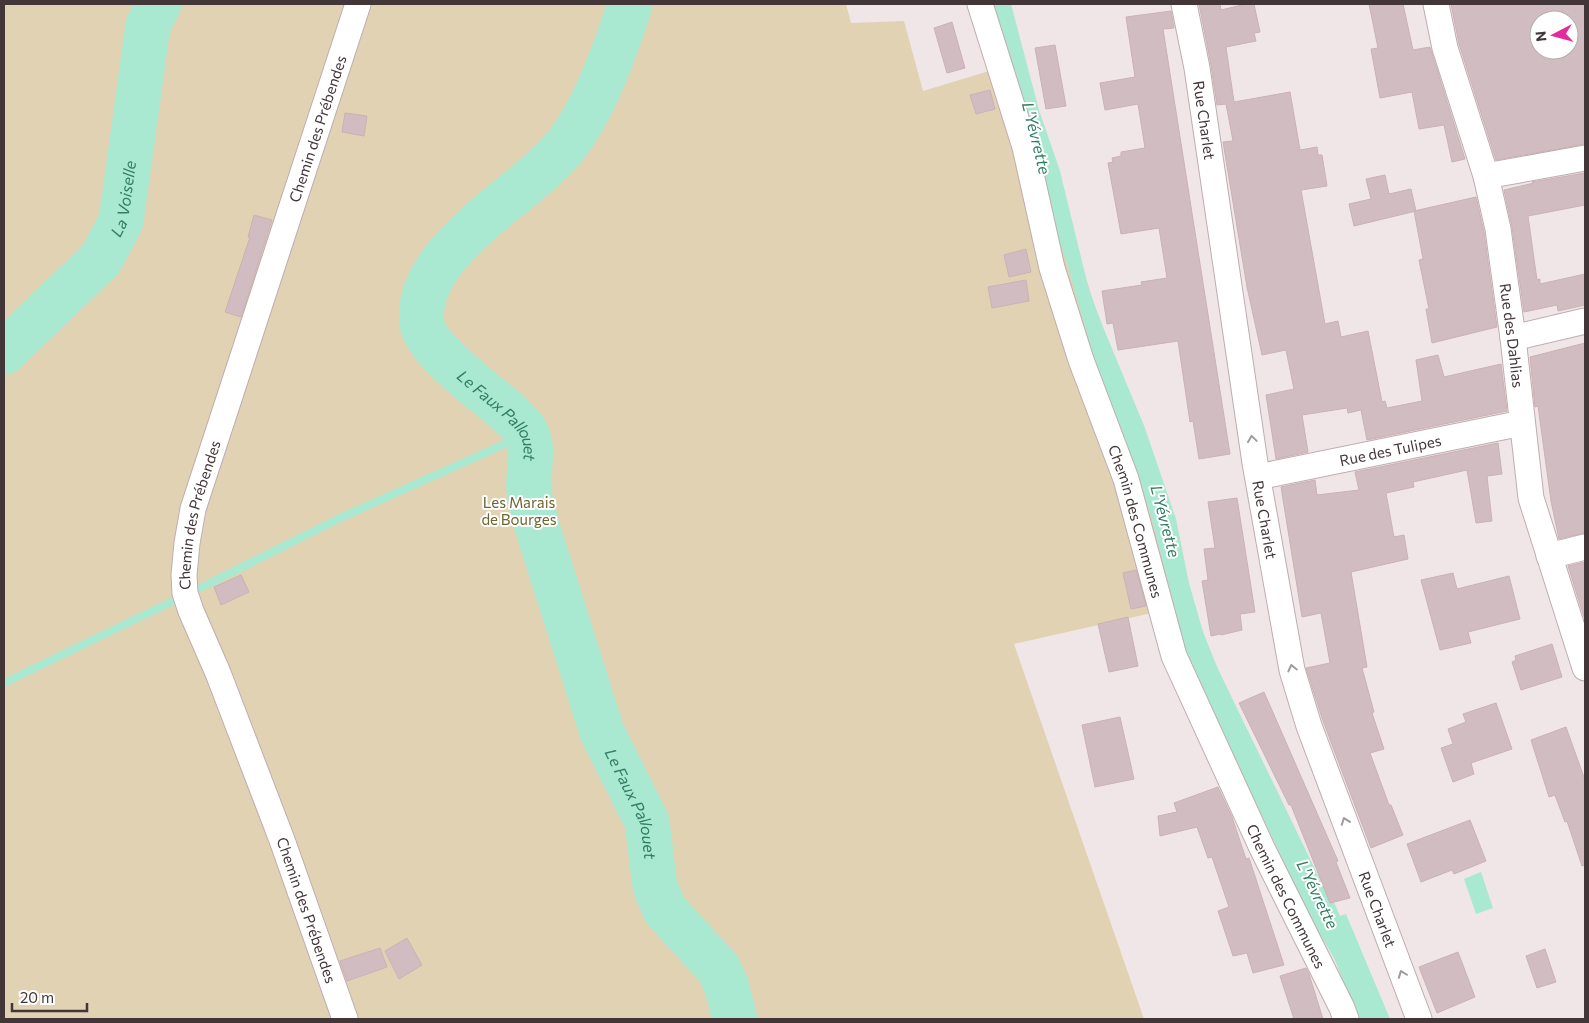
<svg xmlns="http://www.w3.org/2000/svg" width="1589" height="1023" viewBox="0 0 1589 1023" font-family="Commissioner,sans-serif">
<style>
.green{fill:#e1d2b3}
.water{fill:#a9e8d1}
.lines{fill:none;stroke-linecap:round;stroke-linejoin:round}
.stream{stroke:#a9e8d1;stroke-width:8}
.river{stroke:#a9e8d1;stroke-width:45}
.building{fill:#d1bdc1;stroke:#cbb1b5;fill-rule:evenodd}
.minor-casing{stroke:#beadaf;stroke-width:27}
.minor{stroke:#fff;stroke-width:25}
.oneway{stroke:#a19a9c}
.labels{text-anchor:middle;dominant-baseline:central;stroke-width:4;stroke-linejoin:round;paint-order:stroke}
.street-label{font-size:15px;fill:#433638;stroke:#fff}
.park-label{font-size:15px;fill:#6e6530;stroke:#fff}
.water-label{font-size:16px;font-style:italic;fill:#317e64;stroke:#fff}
</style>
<rect width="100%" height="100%" fill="#f1e6e7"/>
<path class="green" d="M4 4H846L851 23 904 21 923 91 1019 62 1183 591 1174 608 1014 644 1144 1019H4Z"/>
<path class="water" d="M989 4H1011L1039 110 1060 171 1089 290 1103 327 1145 428 1176 519 1189 583 1203 632 1218 669 1326 892 1334 902 1340 916 1346 914 1390 1019H1358L1334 958 1313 923 1203 693 1187 656 1152 520 1139 478 1103 391 1067 263 1043 194Z
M536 429 538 437 540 470 548 506 614 725 653 805C657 815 661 827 662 838 663 852 661 875 666 888 677 914 710 929 727 950 742 968 744 997 749 1019H735L724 975 658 900 646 824 598 727 545 541 520 436Z
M1481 872 1493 908 1476 914 1464 879Z"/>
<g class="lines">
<path class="stream" d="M192 592 340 518 527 434
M4 683 179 598"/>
<g class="river">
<path id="s1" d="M630 4C616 49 595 107 567 144 528 195 413 250 422 323 425 350 489 395 510 414 515 420 524 426 527 434 535 451 527 472 529 490 530 501 534 512 536 523L602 732 647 822 655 887 665 910 718 968 726 984 735 1019"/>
<path id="s2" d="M4 352 101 259 121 221 148 25 159 4"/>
</g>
</g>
<path class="building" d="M1199 4H1220L1221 10 1246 4H1254L1260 32 1254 33 1256 41 1226 47 1234 102 1290 92 1300 150 1317 147 1318 155H1322L1327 186 1301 190 1325 324 1338 321 1341 337 1368 331 1382 402 1385 401 1387 408 1422 401 1416 360 1438 355 1444 377 1501 364 1507 411 1367 440 1361 410 1348 413 1347 408 1302 415 1308 452 1276 459 1266 395 1294 389 1286 350 1262 355 1247 287 1223 142 1233 141 1226 104 1217 105 1211 65Z
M1369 4H1403L1413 50 1430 47 1465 159 1452 162 1444 125 1419 129 1412 92 1380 98 1371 49 1378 48Z
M1451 4H1585V144L1496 160 1459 44ZM1539 20H1569V50H1539Z
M1171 11 1174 28 1163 29 1230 454 1199 459 1193 421 1190 422 1178 341 1118 350 1113 323 1107 324 1102 291 1142 285 1141 282 1167 278 1159 228 1121 234 1108 163 1113 162 1112 158 1121 156V152L1145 148 1138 104 1105 110 1100 83 1135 77 1126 17Z
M952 22 965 68 947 73 934 28Z
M1055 45 1066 106 1046 109 1035 48Z
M990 90 995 109 976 114 970 95Z
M345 113 367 116 364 136 342 132Z
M1585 173V205L1528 216 1537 280 1540 279V284L1585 274V305L1558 311 1557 305 1524 312 1512 227 1504 190 1534 183 1532 182Z
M1385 175 1389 194 1411 189 1416 211 1354 226 1349 204 1371 199 1366 179Z
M1476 197 1484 232 1497 327 1432 343 1426 309H1429L1419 260 1423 259 1414 211Z
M254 215 272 220 241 317 225 312 250 237H248Z
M1026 249 1031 272 1009 277 1004 255Z
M1026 280 1029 301 992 308 988 287Z
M1585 343V533L1559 539 1551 501 1538 406 1535 407 1530 357Z
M1498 443 1502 474 1487 476 1492 521 1476 523 1467 470 1413 482 1414 487 1386 493 1394 537 1404 535 1408 559 1351 572 1367 667 1362 668 1374 712 1372 713 1384 749 1370 753 1389 805H1391L1403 835 1371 848 1323 721 1306 668 1330 663 1321 613 1302 617 1281 487 1315 480 1317 495 1359 490 1355 472Z
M1237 498 1255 612 1240 614 1242 630 1221 635 1220 634 1211 636 1202 581 1208 580 1204 549 1215 548 1208 502Z
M1585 562V617H1584L1568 566Z
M1136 570 1146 606 1131 609 1123 573Z
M1453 573 1457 589 1509 576 1520 619 1468 632 1471 643 1440 650 1421 580Z
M241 575 249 592 221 605 214 587Z
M1128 617 1138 666 1109 672 1098 624Z
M1552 644 1562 677 1521 690 1512 662 1516 660 1515 656Z
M1264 692 1338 861 1336 862 1350 898 1330 903 1291 805H1289L1239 703Z
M1496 703 1512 749 1471 763 1474 774 1453 782 1441 748 1453 744 1448 729 1466 722 1463 714Z
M1120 717 1134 779 1095 787 1082 725Z
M1566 727 1585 780V865L1582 866 1567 821 1565 822 1555 795 1549 797 1531 740Z
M1218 787 1232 817 1246 859 1249 858 1284 965 1253 973 1247 953 1233 956 1218 911 1229 907 1212 857 1208 858 1197 827 1160 836 1158 816 1177 812 1174 803Z
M1470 820 1486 861 1454 874 1452 870 1421 882 1407 844Z
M407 938 422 965 399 979 385 951Z
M380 948 387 967 347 981 340 961Z
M1545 949 1556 982 1537 988 1526 956Z
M1458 952 1475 997 1437 1013 1419 967Z
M1306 968 1309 974 1323 1019H1294L1280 976Z"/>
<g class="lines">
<g class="minor-casing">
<g id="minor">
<path id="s3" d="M980 4 1025 147 1052 268 1081 360 1126 479 1174 656 1262 848 1342 1008 1346 1019"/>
<path id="s4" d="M1184 4 1197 68 1255 463 1292 670 1309 726 1419 1019"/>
<path id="s5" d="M1436 4 1445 48 1486 176 1498 229 1513 338 1531 498 1585 668"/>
<path d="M1486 176 1585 158"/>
<path d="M1513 338 1585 321"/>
<path id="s6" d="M1258 477 1522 423"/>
<path d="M1549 556 1585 547"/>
<path id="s7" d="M345 1019 282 840 218 673 191 611 185 593 184 575 187 543 193 509 358 4"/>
</g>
</g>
<use href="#minor" class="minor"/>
</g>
<defs><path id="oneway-chevron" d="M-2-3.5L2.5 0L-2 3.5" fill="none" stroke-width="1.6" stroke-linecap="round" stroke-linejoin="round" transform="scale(1.25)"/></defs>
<g class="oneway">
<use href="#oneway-chevron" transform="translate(1252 439) rotate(-98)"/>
<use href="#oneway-chevron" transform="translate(1292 668) rotate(-103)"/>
<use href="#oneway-chevron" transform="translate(1345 821) rotate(-110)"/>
<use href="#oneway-chevron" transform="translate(1402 974) rotate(-111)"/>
</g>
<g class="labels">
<g class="street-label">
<text stroke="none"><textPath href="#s4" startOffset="118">Rue Charlet</textPath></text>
<text stroke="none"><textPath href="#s7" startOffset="940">Chemin des Prébendes</textPath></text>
<text stroke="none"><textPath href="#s5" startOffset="341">Rue des Dahlias</textPath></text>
<text stroke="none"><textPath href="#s6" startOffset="135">Rue des Tulipes</textPath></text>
<text stroke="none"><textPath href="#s7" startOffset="535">Chemin des Prébendes</textPath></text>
<text stroke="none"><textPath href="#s4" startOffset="522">Rue Charlet</textPath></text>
<text stroke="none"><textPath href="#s3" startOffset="541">Chemin des Communes</textPath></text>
<text stroke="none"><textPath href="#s3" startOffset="946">Chemin des Communes</textPath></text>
<text stroke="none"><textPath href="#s4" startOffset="929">Rue Charlet</textPath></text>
<text transform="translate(307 910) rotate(71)">Chemin des Prébendes</text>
</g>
<g class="park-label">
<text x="519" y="502">Les Marais<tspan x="519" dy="17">de Bourges</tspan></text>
</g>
<g class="water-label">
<text transform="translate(1037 138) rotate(76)">L'Yévrette</text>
<text stroke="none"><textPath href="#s2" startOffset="200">La Voiselle</textPath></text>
<text stroke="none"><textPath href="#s1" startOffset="515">Le Faux Pallouet</textPath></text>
<text transform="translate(1166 521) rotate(75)">L'Yévrette</text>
<text stroke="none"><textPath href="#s1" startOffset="935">Le Faux Pallouet</textPath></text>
<text transform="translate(1318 894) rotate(64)">L'Yévrette</text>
</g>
</g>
<rect width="1589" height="1023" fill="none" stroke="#433638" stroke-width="10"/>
<g transform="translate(1554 35) rotate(264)"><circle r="24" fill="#ffffff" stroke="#b4afaf"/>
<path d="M0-4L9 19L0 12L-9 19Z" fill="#e22c9e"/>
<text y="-8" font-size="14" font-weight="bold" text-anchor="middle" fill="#433638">N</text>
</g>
<path d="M12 1003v8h75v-8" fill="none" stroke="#433638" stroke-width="2.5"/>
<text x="20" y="1003" font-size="15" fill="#433638" stroke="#ffffff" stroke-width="4" paint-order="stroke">20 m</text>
</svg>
